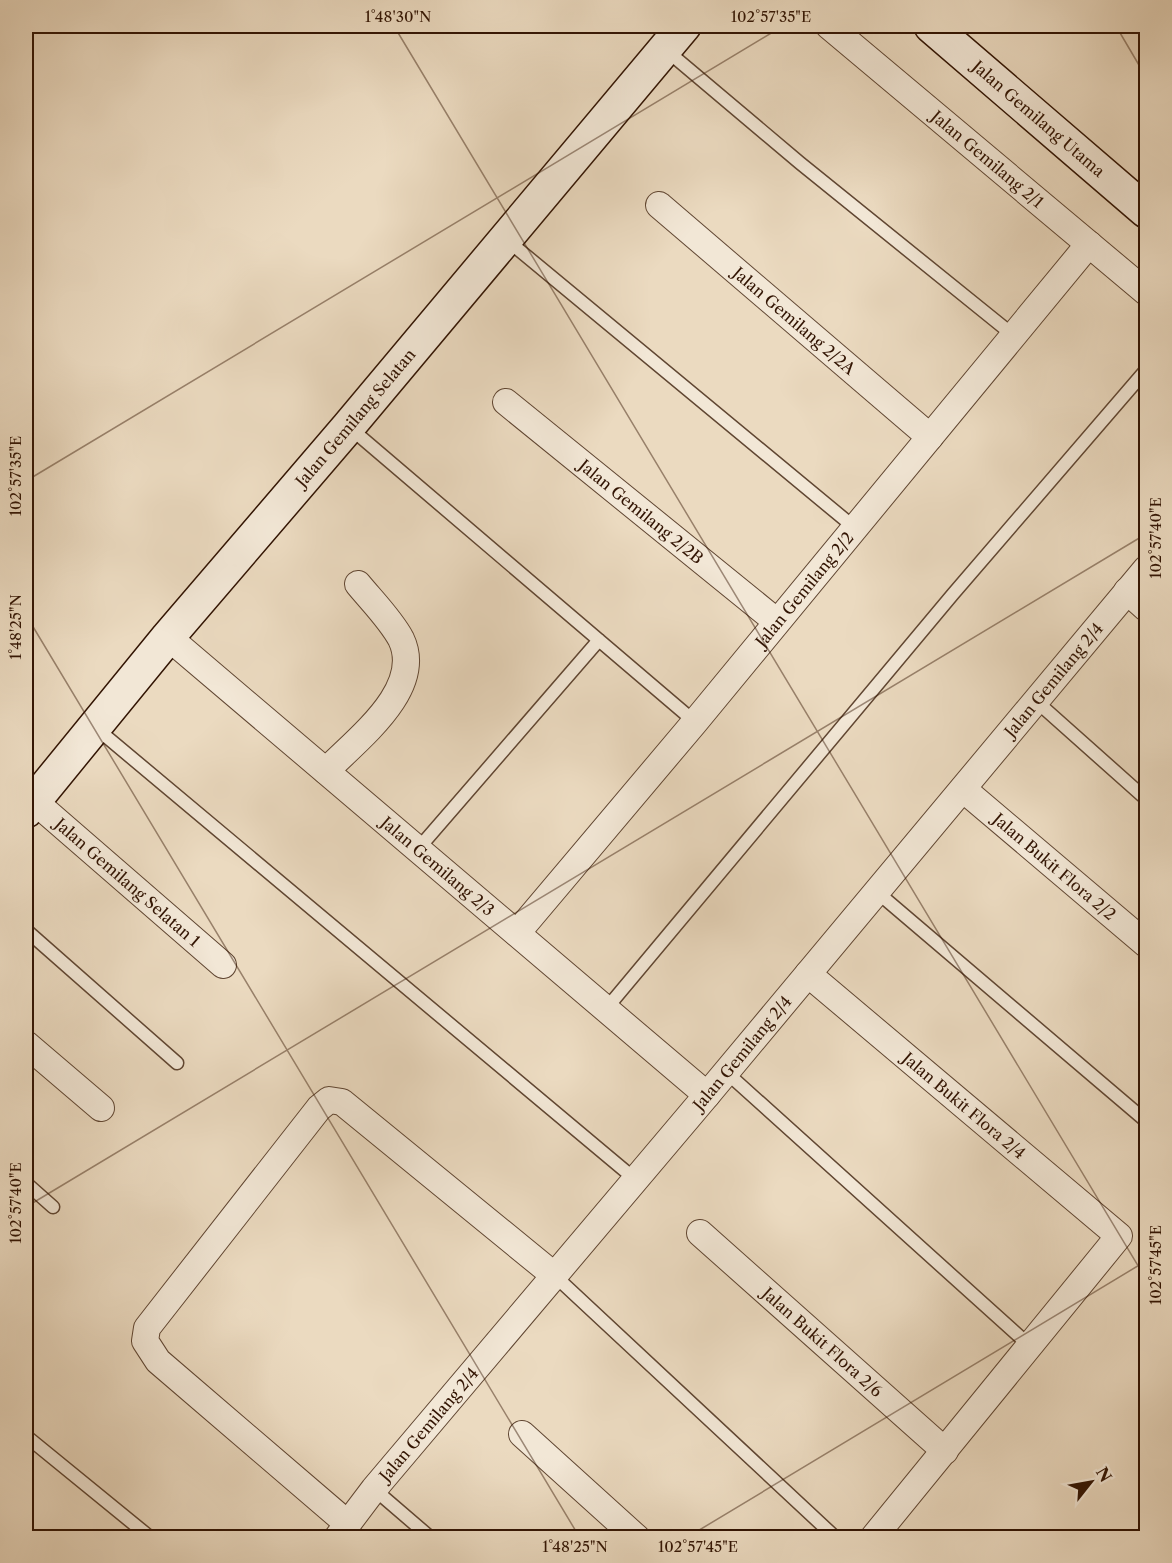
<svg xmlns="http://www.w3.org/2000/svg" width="1172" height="1563" viewBox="0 0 1172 1563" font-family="'Libre Caslon Text',serif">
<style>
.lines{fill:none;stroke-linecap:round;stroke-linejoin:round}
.lane-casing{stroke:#604632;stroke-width:15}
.street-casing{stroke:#604632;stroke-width:28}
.secondary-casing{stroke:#321403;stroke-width:36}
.lane{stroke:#f2e7d6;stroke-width:12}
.street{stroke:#f2e7d6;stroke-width:26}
.secondary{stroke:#f2e7d6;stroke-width:33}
.ticks{fill:none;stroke:#321403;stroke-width:1.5;stroke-opacity:0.45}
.labels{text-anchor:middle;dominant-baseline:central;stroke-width:6;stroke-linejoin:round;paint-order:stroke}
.street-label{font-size:16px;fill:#321403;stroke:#f2e7d6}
.neatline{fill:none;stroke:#321403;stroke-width:2}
.ticks-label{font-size:15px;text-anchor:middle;fill:#321403}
</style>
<rect width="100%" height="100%" fill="#ebdac0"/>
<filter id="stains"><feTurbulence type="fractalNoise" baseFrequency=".00333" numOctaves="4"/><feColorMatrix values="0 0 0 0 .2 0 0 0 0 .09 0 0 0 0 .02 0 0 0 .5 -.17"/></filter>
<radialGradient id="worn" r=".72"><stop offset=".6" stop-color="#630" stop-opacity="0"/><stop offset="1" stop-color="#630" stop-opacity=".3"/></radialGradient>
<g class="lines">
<g class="lane-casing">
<path id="lane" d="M666 50 800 163 1013 335
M507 240 855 528
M349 427 695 722
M1036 701 1146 799
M96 728 636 1180
M418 849 599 640
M877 892 1146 1121
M26 930 177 1063
M606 1009 953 594 1146 370
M726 1072 1030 1346
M26 1183 53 1207
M555 1276 836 1538
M26 1436 151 1538
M374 1489 431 1538"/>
</g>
<g class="street-casing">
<g id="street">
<path id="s1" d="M829 26 1146 292"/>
<path id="s2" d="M659 205 930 437"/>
<path id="s3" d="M506 402 776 621"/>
<path d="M1127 591 1146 608"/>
<path id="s4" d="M168 637 707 1095"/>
<path d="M326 771C357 739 425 689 401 639 391 620 372 601 358 584"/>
<path id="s5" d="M963 789 1146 944"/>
<path id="s6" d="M34 801 223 965"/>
<path id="s7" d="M517 933 695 722 1089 244"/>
<path id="s8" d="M808 974 1119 1236 873 1538"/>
<path d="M26 1044 101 1108"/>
<path id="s9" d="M700 1233 945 1451"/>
<path d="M522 1434 637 1538"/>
<path d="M348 1524 158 1361 145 1341 147 1328 319 1108 329 1100 342 1102 555 1276"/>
<path id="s10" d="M337 1538 374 1489 707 1095 1146 569"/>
</g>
</g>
<g class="secondary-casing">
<g id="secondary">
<path id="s11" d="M931 26 1146 211"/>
<path id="s12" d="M26 811 168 637 348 427 684 26"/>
</g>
</g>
<use href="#lane" class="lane"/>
<use href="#street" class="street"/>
<use href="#secondary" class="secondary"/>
</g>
<path class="ticks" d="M394 26 1146 1279M1116 26 1146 77M26 481 783 26M26 615 580 1538M26 1207 1146 534M686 1538 1146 1261"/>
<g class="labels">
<g class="street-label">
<text stroke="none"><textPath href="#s11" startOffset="142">Jalan Gemilang Utama</textPath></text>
<text stroke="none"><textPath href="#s1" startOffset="207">Jalan Gemilang 2/1</textPath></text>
<text stroke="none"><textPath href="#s2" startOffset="178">Jalan Gemilang 2/2A</textPath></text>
<text stroke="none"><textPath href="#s12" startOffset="513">Jalan Gemilang Selatan</textPath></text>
<text stroke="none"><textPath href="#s3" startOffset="174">Jalan Gemilang 2/2B</textPath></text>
<text stroke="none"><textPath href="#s7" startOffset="448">Jalan Gemilang 2/2</textPath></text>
<text stroke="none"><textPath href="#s10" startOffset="1118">Jalan Gemilang 2/4</textPath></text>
<text stroke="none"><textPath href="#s4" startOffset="354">Jalan Gemilang 2/3</textPath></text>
<text stroke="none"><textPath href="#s5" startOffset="120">Jalan Bukit Flora 2/2</textPath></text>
<text stroke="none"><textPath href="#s6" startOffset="124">Jalan Gemilang Selatan 1</textPath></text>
<text stroke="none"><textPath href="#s10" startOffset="632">Jalan Gemilang 2/4</textPath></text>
<text stroke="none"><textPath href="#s8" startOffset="204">Jalan Bukit Flora 2/4</textPath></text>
<text stroke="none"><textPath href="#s9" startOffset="164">Jalan Bukit Flora 2/6</textPath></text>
<text stroke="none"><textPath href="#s10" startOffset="146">Jalan Gemilang 2/4</textPath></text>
</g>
</g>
<rect width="1172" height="1563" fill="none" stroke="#ebdac0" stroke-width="66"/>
<g transform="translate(1091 1482) rotate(59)" stroke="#f2e7d6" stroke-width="4.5" paint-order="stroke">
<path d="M0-4.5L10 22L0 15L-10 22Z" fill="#321403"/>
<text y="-9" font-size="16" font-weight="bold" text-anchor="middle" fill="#321403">N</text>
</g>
<rect x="33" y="33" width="1106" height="1497" class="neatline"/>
<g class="ticks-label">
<text x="398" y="22">1°48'30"N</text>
<text x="771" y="22">102°57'35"E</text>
<text transform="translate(16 476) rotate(-90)" y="5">102°57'35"E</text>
<text transform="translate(1156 538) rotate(-90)" y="5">102°57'40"E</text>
<text transform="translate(16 627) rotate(-90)" y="5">1°48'25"N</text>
<text transform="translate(16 1203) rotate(-90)" y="5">102°57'40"E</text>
<text transform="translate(1156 1265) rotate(-90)" y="5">102°57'45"E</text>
<text x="575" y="1552">1°48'25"N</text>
<text x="698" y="1552">102°57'45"E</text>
</g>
<rect width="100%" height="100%" filter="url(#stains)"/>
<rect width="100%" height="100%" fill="url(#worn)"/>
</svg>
